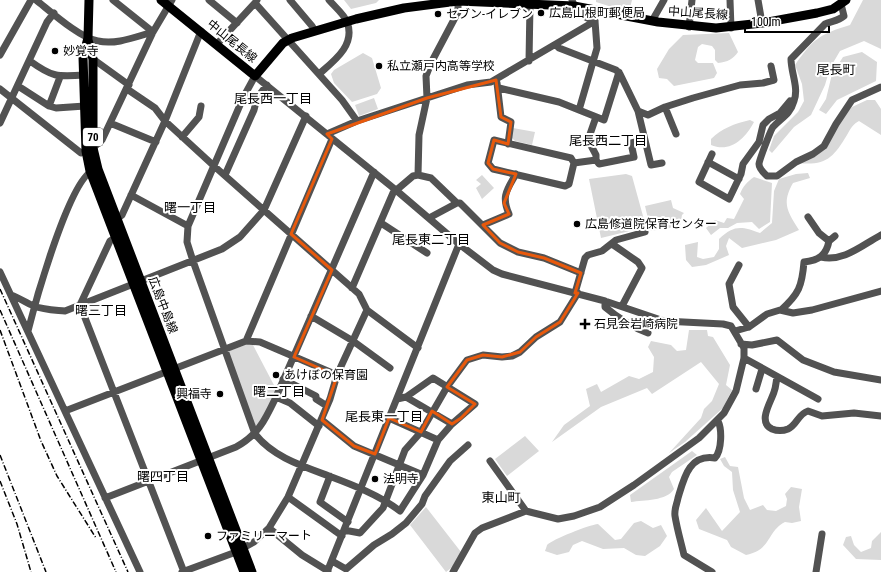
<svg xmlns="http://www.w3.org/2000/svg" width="881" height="572" viewBox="0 0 881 572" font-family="'Roboto Condensed','Noto Sans JP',sans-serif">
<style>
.green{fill:#d9d9d9}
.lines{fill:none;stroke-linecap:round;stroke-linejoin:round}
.minor{stroke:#525252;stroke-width:7}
.major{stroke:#000;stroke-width:9}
.rail{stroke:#000;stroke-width:1.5;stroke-dasharray:6 2 1 2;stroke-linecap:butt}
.marked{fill:none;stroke:#e8590c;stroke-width:3;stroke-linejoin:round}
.poi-dot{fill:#000;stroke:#fff;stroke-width:1.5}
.labels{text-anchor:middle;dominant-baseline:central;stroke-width:4;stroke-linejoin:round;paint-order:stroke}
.shield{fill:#fff;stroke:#4c4c4c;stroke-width:1}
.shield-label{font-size:11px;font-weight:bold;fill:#000}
.poi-label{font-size:12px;fill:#000;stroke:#fff;text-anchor:start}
.street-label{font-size:12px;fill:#000;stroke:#fff}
.neighbourhood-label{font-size:13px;fill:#000;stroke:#fff}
</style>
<rect width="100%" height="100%" fill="#fff"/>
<path class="green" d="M344 0H379L376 3 351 9Z
M596 0H632L630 8 612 7 596 2Z
M863 0H881V49L864 41 840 51 830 68 825 85 811 115 794 127 772 153 769 150 774 136 798 112 804 101 802 84 795 65C813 39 820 34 850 25Z
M729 33 738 52C733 59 728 62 718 63L715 60V50L712 46 702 44 698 47 695 60 698 63H713L717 73 714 78 674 86 667 79 659 78 657 69 669 49 683 35Z
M862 52 877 62 876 81 837 100 826 114 819 110 826 99 832 74 843 57Z
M363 53 372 58 381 88 377 94 352 102 334 83 331 74 334 70Z
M374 98 378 109 359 116 355 105Z
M867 100H875L881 109V135L859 121C853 124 851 128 847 135 833 158 826 166 797 163L810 158 852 107Z
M750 120 754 122C745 139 730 153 711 145V139C722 128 734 124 750 120Z
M513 128 535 132 532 145 515 141 512 138Z
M808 173 810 178 793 183C781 204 788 212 799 230L776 240 742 248 729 238 726 246 729 255 706 265 692 267 686 260 685 245 698 242 697 257 703 259 714 257 719 249V239C734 225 741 226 760 233L772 223 774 191 779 179 796 174Z
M626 174 632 176 646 227 601 238 589 179Z
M482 175 494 188 482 199 476 188 481 184 476 180Z
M754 177 772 183 770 222 759 229 752 222 737 223 728 228H720L711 235 706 228 715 220 724 223 727 218 734 219 744 199 740 194C743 186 747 182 754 177Z
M671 200 673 208 684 213 682 215 680 226 651 231 645 206Z
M689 330H707L708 336 713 337 730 365 726 385 732 390 723 408 685 442 669 453 701 418 704 409 712 401 719 384 701 362 652 394 647 388 601 407 552 442 564 425 590 406 586 389 597 384 601 392 629 376 639 379 653 372 654 357 648 347 651 341 671 345 677 351 686 350Z
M248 344 253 345 276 389 264 418 255 428 228 355 229 351Z
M525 436 539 451 507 476 495 459Z
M692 451 697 455 672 472 669 477 674 489C667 501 644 500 631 502L630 495Z
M725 457 730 466 738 467 744 498 750 510 763 505 767 510 776 511 786 506 787 499 785 494 791 487 802 489 799 507 801 521 792 523 785 522C766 532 772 550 746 555L731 547 727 540 699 529 696 520 706 508 722 531 740 512 733 490 732 472 724 466 720 459Z
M426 507 461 552 455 565 446 572 410 525Z
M641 521 653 528 661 525 667 536 660 546 645 556 636 555 624 548 603 549 582 541 573 545 569 552 557 555 545 551C545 551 547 546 547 545 553 539 589 525 598 524L615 540 621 539 634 523Z
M881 532V560L856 559 843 545 846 537 851 536 854 545 861 552 871 548 872 541Z"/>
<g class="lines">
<path class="minor" d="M36 0C50 11 81 39 98 41 116 45 135 37 153 32
M113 0 153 32
M209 0 237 23
M257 0 255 3 342 100 357 121
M290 0 312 26 315 31
M572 0C576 12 583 17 595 21L597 48 579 110
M730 0 731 28
M758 0 762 23
M841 4 844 16C838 21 832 21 825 24L791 59C791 73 799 88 794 101 790 115 781 118 773 127 771 129 759 161 759 164 759 169 764 173 767 176H777L796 162 813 154 824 146 836 124 852 100 881 87
M652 21 664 0
M689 27 692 0
M217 44 255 3
M556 45 559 48 616 70 620 74 638 111 648 115 665 107 693 98 740 85 763 83 774 80 771 66
M0 55 31 0
M93 59 129 85
M30 61C52 77 57 77 84 75
M529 61 530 5
M319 74C334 61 356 45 347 22 344 14 335 7 329 0
M497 83 501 117 511 122 508 144
M18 86 49 106 56 108 85 106
M499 88 559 102 604 120 619 72
M0 89 81 153 93 148 102 140 153 32 172 0
M127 89 155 108 165 121 214 166 359 294 367 310 418 348
M49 106 60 77
M665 107 676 134
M638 111 651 165 662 163
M0 123 47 22 54 13
M110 123 156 142
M327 134 357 121 427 98 467 85 491 82 595 21
M182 137 199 117 201 106
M494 140 571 158 574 163 569 184 565 186 493 169 488 163Z
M712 154 699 182 729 199 741 174 743 164 759 142 763 125 769 119 780 113 790 101
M596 160 599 164 634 157 631 143 645 140
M708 162 739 179
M574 163 596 160V155L588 140 596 117
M225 175 254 110 257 98 267 85
M418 175 419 135 427 98 426 76 431 63 458 12V0
M131 195 188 226
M429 218 457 203
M117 219 122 215 165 121 201 31
M381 223 427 253
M483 225 509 214C501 196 507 190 516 174
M115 238 110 241 80 305 184 572
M829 241 835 236
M612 244 638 262 642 268 622 306
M821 257C844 262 862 245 881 235
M739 265 729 284 733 307 749 327
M0 272 140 572
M352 288 393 193 413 176 418 175 431 178 457 203H460L500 243 518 252 544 258 581 273
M575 293 585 258 588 255 602 251 616 240 645 232
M11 295C20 298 26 303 34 306 44 310 55 310 65 311L222 249 240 237 264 210 306 116
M605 301V307C618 318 632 327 648 333
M781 310C799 294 802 286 804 262 819 260 826 256 829 241L819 233 808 217
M311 316 353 341 390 368
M28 331C35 303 70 177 94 170
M735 331 749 327 767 314 780 310 793 313 812 310 881 291
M246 341 332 139
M741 344 752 345 777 340 803 360 834 372 881 380
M744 358 818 399
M777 377C776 382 776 387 774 392 771 402 757 422 772 429 777 431 783 431 788 429 797 425 798 414 808 411L822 416 854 413 881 416
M283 379 316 396V399L327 406
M756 389 762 369
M276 397 290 403 319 426
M406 397 452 424
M397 399 406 397 433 378 475 404 452 424 438 440 423 475 400 511C379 495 353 485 329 476 302 466 273 457 255 434L193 261 187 242 188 226 243 98 255 76 397 191 459 244 493 270 502 274 605 301 664 321 723 324 731 326 744 348V358L736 391 724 413 699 438 634 485 600 507 574 516 558 519 526 511 482 528 475 533 453 572
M65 411 246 341 260 342 337 375V377
M389 418 438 440
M322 420 354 446 423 475
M490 461 526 511
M330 476 320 502 348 522
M288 497 342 536
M105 498 236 447C259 434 265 420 276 397L374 172
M269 528 302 555 328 571
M344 530 360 533 383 508 405 450 421 432 447 387 467 360 483 355 502 357 512 356 520 352 536 337 560 322 578 293
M332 561 346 569 374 545 392 534 406 523 422 504 425 496 450 461 468 445
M182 572 236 552 254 542 269 528 288 497 330 399 337 375 367 310
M327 572 459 244
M712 572 684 555C681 542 677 529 675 516 674 509 677 504 678 498 684 478 689 454 715 458 722 450 722 429 718 421
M816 572 822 534"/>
<path class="major" d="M89 0 88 38 83 57 86 151 90 171 244 572
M161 0 255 76 283 43 292 38 356 19 404 8 458 1 574 6 658 22 716 28 762 23 817 13 833 9 846 0
M88 40 93 59V148L98 169 252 572"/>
<path class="rail" d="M0 289 128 572
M0 310 116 572
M0 330 41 441 57 476 96 538
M0 455 46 572
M0 481 17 524 31 572"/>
</g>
<path class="marked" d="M496 80 501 117 511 122 508 144 494 140 488 163 493 169 516 174 504 203 509 214 483 225 500 243 518 252 544 258 581 273 575 293H578L560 322 536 337 520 352 502 357 483 355 467 360 447 387 475 404 461 418 452 424 432 411 421 432 389 418 375 454 354 446 322 420 337 376 294 357 332 270 291 234 332 139 327 134 427 98Z"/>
<g class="poi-dot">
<circle cx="541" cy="13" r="4"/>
<circle cx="438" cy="14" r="4"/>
<circle cx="55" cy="51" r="4"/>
<circle cx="379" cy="66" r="4"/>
<circle cx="577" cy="224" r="4"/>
<path d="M583 318h4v4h4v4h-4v4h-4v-4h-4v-4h4z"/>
<circle cx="276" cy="375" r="4"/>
<circle cx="220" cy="394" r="4"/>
<circle cx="375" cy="479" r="4"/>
<circle cx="208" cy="536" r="4"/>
</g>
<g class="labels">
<rect class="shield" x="83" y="128" width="20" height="18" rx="3"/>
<g class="shield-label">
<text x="93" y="137">70</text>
</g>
<g class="poi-label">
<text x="549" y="13">広島山根町郵便局</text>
<text x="446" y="14">セブン-イレブン</text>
<text x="63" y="51">妙覚寺</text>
<text x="387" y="66">私立瀬戸内高等学校</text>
<text x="585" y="224">広島修道院保育センター</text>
<text x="594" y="324">石見会岩崎病院</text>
<text x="284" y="375">あけぼの保育園</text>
<text x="212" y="394" text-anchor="end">興福寺</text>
<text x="383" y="479">法明寺</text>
<text x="216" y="536">ファミリーマート</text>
</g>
<g class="street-label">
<text transform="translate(698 13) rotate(4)">中山尾長線</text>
<text transform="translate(232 41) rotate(39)">中山尾長線</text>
<text transform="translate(163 305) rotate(69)">広島中島線</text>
</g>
<g class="neighbourhood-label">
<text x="836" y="69">尾長町</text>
<text x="273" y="98">尾長西一丁目</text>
<text x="608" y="140">尾長西二丁目</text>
<text x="190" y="207">曙一丁目</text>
<text x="431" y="239">尾長東二丁目</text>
<text x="101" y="310">曙三丁目</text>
<text x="279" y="391">曙二丁目</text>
<text x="384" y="416">尾長東一丁目</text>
<text x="163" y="476">曙四丁目</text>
<text x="501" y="497">東山町</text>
</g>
</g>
<path d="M745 26v6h84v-6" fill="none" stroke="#000000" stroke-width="2"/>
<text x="751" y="26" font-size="12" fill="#000000" stroke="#ffffff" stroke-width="3" paint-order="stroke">100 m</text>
</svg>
